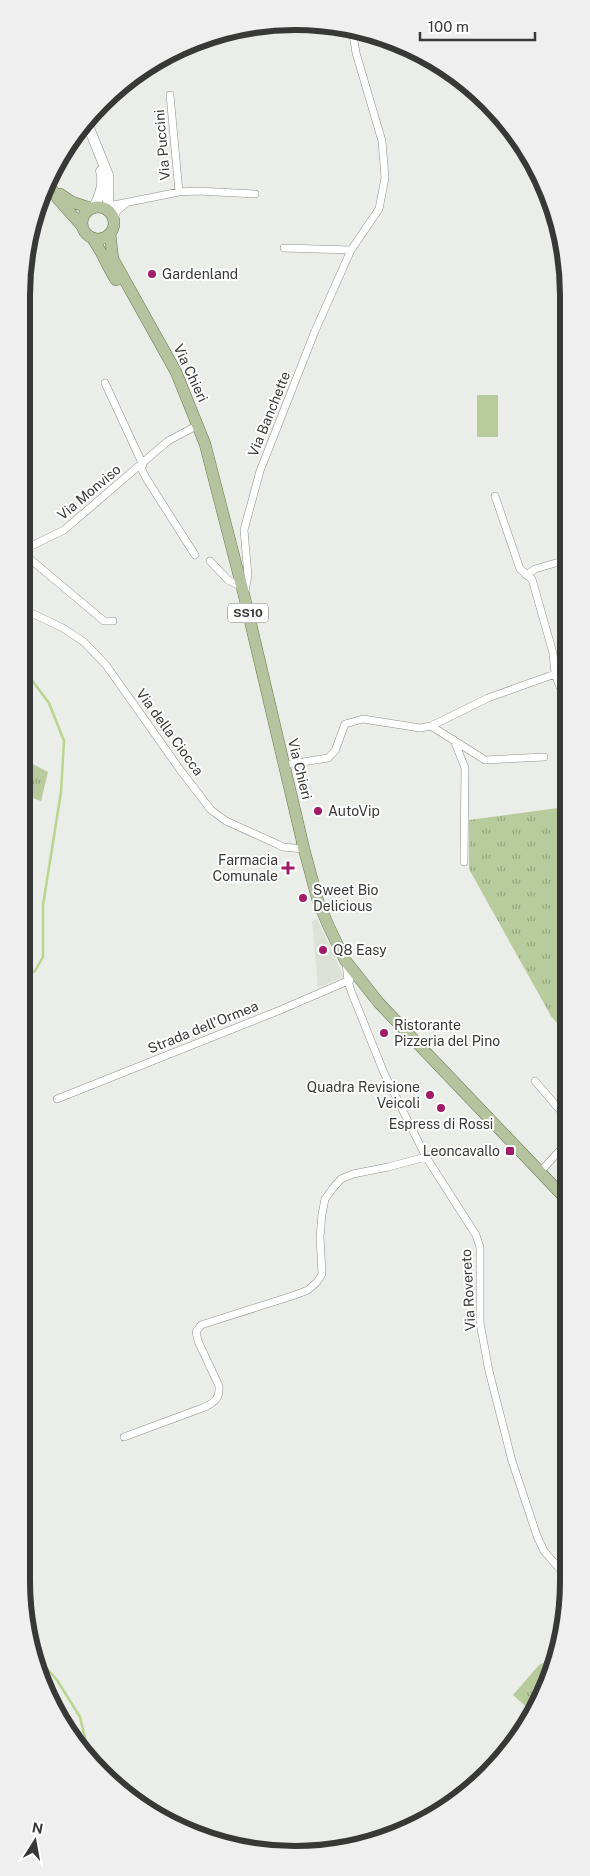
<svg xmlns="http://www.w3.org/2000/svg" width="590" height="1876" viewBox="0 0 590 1876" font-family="'Public Sans',sans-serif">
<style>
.built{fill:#dde2d6}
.grass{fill:url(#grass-tufts)}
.pitch{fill:#b7cb9c}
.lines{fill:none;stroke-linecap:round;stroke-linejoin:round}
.stream{stroke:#b9d58f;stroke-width:2.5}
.minor-casing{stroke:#8e908c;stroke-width:8}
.secondary-casing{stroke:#8e908c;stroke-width:11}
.primary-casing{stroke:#697950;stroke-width:12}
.minor{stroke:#fff;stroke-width:7}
.secondary{stroke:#fff;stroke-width:10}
.primary{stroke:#b5c39e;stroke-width:11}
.poi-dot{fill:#a11b68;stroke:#fff;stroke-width:2}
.labels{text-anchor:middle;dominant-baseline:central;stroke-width:4;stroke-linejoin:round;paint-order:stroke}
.shield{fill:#fff;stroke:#747473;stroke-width:1}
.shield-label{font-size:12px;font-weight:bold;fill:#383937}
.street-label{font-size:14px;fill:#383937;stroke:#fff}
.poi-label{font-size:14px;fill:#383937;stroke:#fff;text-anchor:start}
.rim{fill:none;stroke:#383937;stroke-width:6}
</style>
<defs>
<pattern id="grass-tufts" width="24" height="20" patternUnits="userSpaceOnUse" patternTransform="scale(1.25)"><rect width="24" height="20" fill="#b7cb9c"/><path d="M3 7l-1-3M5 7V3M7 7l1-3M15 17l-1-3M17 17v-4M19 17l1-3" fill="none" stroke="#96a680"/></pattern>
</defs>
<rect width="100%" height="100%" fill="#eaede8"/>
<path class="built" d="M317 919 344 977 318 988 312 921Z"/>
<path class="grass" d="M25 760 48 772 41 801 24 795Z
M565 807V1033L551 1016 469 869V820Z
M554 1657 532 1712 513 1695 539 1665Z"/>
<path class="pitch" d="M477 395H498V437H477Z"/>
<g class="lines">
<path class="stream" d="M24 976 35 971 43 957V905L61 792 64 741 49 703 25 671
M21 1564 24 1558 21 1543
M36 1656 57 1680 80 1717 91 1763"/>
<g class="minor-casing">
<path id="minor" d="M170 95 179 192
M110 211 114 205 179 192 197 191 255 194
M114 218 117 211 125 204
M284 248 351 250
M105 383 143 465
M140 466 146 478 195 555
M495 496 520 569 532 579 553 653 555 674 560 687
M25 549 64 530 168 441 198 425
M26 549 30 559 104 621H113
M210 561 228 580 242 587
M526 575 535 569 566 560
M245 591 248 576 244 530 260 471 315 331 351 250 379 209 385 178 382 141 356 53 352 28
M25 610 63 628 84 642 106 665 181 771 211 810 226 821 277 844 283 847 304 849
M431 726 488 698 555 674
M454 740 465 768 464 862
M284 765 328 758 335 751 345 724 363 719 420 728 431 726 485 760 544 757
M346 963 348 981 351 991 384 1073 426 1157 476 1235 480 1247V1323L489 1371 512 1461 537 1536 544 1551 564 1574
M535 1081 565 1116
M57 1099 278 1011 350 980
M540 1172 564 1146
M124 1437 205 1407C215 1402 220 1398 219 1386L198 1341 196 1332 201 1325 295 1295 308 1290 317 1282 322 1274 320 1237 322 1214 325 1199 333 1188 341 1179 353 1174 388 1167 426 1157"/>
</g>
<g class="secondary-casing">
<path id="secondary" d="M87 123 108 175V201L110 211
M94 207C100 196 105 184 101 171"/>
</g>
<g class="primary-casing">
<path id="primary" d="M50 186 58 199 82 226
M60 194 72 202 90 208
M82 223a16 16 0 1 1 32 0a16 16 0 1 1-32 0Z
M110 234 113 259 176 372 205 444 244 595 304 849 318 901 329 927 345 960 379 1003 564 1197
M92 238C102 251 107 266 116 280"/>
</g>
<use href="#minor" class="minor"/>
<use href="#secondary" class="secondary"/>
<use href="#primary" class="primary"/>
</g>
<g class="poi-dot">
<circle cx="152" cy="274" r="5"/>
<circle cx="318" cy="811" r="5"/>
<path d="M285.5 860.5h5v5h5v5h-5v5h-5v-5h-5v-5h5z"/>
<circle cx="303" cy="898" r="5"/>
<circle cx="323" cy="950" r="5"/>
<circle cx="384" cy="1033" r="5"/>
<circle cx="430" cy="1095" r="5"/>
<circle cx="441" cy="1108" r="5"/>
<rect x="505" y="1146" width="10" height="10" rx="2.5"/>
</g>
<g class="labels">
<rect class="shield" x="228" y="603.5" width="40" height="19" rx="4"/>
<g class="shield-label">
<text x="248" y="613">SS10</text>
</g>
<g class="street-label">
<text transform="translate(162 145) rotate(-95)">Via Puccini</text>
<text transform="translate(191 373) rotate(65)">Via Chieri</text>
<text transform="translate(269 414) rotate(-68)">Via Banchette</text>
<text transform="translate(89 492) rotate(-40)">Via Monviso</text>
<text transform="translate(170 732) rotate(54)">Via della Ciocca</text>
<text transform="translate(300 769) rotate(76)">Via Chieri</text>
<text transform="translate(203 1027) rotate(-22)">Strada dell'Ormea</text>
<text transform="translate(468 1290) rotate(-93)">Via Rovereto</text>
</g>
<g class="poi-label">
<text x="162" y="274">Gardenland</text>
<text x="328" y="811">AutoVip</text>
<text x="278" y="860" text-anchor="end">Farmacia<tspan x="278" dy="16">Comunale</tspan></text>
<text x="313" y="890">Sweet Bio<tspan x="313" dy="16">Delicious</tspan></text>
<text x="333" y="950">Q8 Easy</text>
<text x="394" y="1025">Ristorante<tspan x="394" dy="16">Pizzeria del Pino</tspan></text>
<text x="420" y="1087" text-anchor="end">Quadra Revisione<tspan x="420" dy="16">Veicoli</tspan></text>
<text x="441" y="1124" text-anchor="middle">Espress di Rossi</text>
<text x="500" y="1151" text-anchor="end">Leoncavallo</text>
</g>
</g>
<path d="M0 0H590V1876H0ZM295 30H295A265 265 0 0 1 560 295V1581A265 265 0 0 1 295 1846H295A265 265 0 0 1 30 1581V295A265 265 0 0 1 295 30Z" fill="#efefef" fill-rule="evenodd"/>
<path class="rim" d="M295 30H295A265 265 0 0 1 560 295V1581A265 265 0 0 1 295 1846H295A265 265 0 0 1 30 1581V295A265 265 0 0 1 295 30Z"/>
<g transform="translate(35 1841) rotate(11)" stroke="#ffffff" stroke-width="4" paint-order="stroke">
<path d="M0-4L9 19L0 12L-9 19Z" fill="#383937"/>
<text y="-8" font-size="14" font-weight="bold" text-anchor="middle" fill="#383937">N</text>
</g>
<path d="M420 32v8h115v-8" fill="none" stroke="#383937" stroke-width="2.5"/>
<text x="428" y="32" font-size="15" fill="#383937" stroke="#ffffff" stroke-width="4" paint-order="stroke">100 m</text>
</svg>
